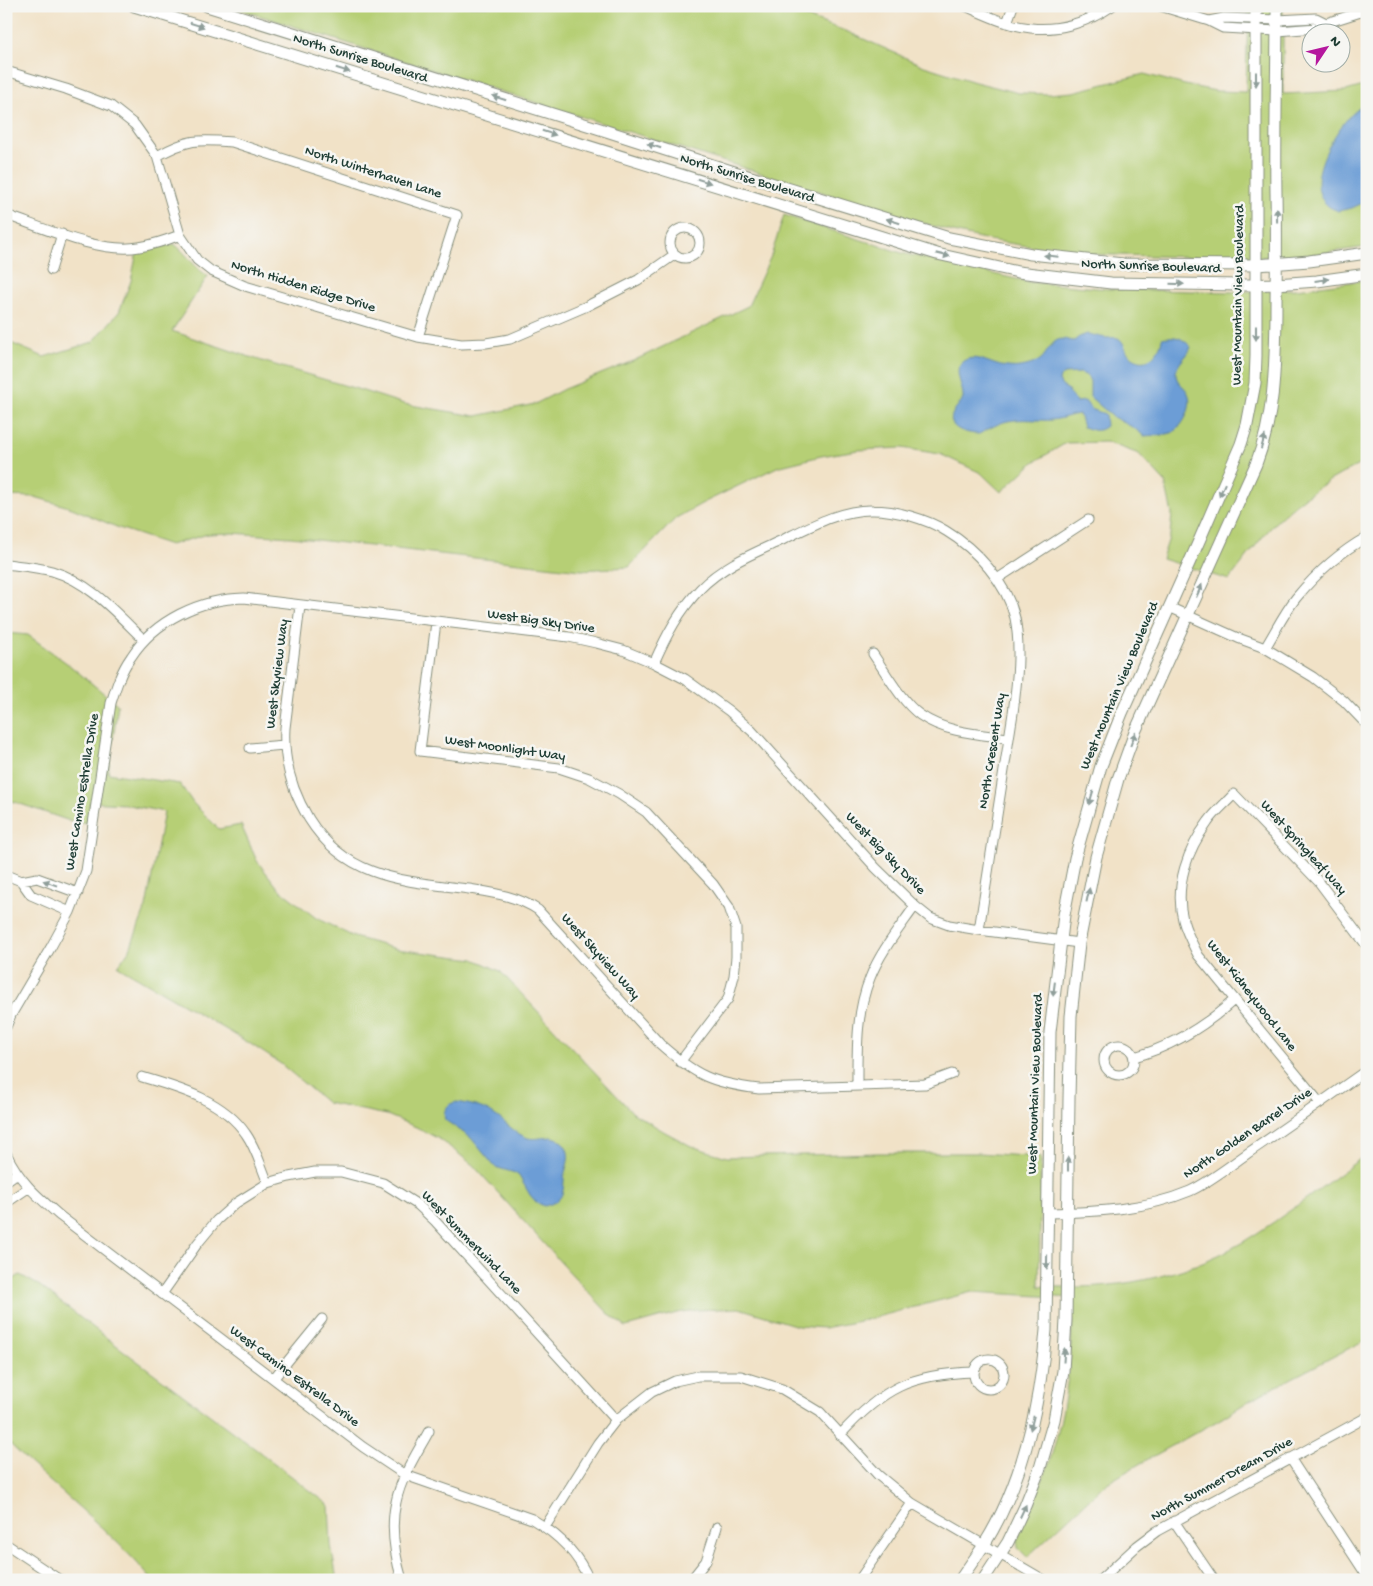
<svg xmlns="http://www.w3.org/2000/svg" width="1373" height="1586" viewBox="0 0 1373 1586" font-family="'Gochi Hand',sans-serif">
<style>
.green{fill:#b6cf74;stroke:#6a8654}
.water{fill:#6c9dd6;stroke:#466d85}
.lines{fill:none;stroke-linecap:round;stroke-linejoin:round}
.minor-casing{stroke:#88907e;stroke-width:11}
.tertiary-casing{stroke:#88907e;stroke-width:13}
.minor{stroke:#fff;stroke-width:9}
.tertiary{stroke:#fff;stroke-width:11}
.oneway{fill:#8f9e9a}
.labels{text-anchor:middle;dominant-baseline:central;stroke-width:5;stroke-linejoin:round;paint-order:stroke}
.street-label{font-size:14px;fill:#1f3d34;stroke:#f6f6f2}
</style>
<rect width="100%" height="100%" fill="#f6f6f2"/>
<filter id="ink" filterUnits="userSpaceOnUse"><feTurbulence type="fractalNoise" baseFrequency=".02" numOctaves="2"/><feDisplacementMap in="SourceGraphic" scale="10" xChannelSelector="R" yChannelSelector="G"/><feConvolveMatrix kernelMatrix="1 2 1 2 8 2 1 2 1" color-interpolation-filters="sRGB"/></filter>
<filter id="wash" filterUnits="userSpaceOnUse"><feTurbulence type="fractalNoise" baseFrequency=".0096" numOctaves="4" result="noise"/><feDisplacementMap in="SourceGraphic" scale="20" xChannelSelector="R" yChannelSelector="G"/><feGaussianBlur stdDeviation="1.12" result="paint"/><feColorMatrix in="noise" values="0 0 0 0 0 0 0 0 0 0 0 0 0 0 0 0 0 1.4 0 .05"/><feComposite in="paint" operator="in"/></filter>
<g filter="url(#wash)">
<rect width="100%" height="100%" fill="#f1e2c7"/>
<path class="green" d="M229 6H765L804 16 848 32 924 66 975 82 1019 93 1048 94 1073 92 1144 74 1185 85 1216 91 1246 92 1248 6H1283V94L1346 91 1367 85V247L1301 256 1234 258 1077 254 989 240 953 232 792 183Z
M784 215 902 253 1029 282 1109 289 1232 292 1297 289 1367 280V461C1333 477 1301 496 1275 523 1258 541 1244 561 1229 580L1162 559 1170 535 1172 514 1165 482 1139 454 1106 442 1066 443 1034 462 1001 492 981 473 940 454 902 448 858 450 821 456 777 467 703 503 676 518 629 567 581 570 291 537 231 533 208 534 170 545 119 528 72 508 35 497 6 496V341L44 357 93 342 119 312 131 281 137 252 174 244C187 253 194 268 208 276L172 331 265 362 357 389 404 404 476 416 535 404 564 389 633 361 748 306 771 256Z
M6 633 28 635 68 664 118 705 108 773 180 784 193 803 219 829 241 825 257 861 279 889 316 918 354 937 396 949 474 959 500 971 633 1113 665 1132 691 1146 727 1157 878 1153H978L1041 1157 1039 1286C1111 1291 1180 1279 1243 1242 1286 1216 1326 1183 1367 1154V1339L1252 1399 1219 1420 1141 1463 1104 1485 1027 1557 1018 1548 1017 1541C1026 1513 1041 1488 1050 1460 1067 1408 1072 1352 1073 1298L972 1292 865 1320 824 1328 798 1326 739 1308 697 1310 677 1313 626 1327 611 1316 564 1266 473 1165 441 1140 416 1127 387 1115 327 1103 281 1064 249 1043 118 966 130 949 146 907 164 812 124 804 90 802 88 823 67 820 6 799Z
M20 1275 40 1286C135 1362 234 1431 329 1505L331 1545 337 1580H152C112 1531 56 1490 11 1445L6 1446V1284Z"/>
<path class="water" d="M1364 104H1367V201L1352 208 1338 211C1334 209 1330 208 1327 205 1303 184 1333 134 1349 117 1354 112 1359 108 1364 104Z
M1087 334C1094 335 1100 337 1106 338 1110 338 1115 337 1118 338 1124 341 1125 350 1129 354 1145 369 1160 355 1162 338 1175 335 1182 337 1191 347 1188 357 1176 363 1176 374 1176 383 1185 386 1188 393 1194 406 1183 428 1171 433 1163 436 1152 435 1144 436L1134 428 1113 417 1090 397V381L1087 376 1081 373 1064 374 1060 377 1059 381 1062 386 1069 390 1068 392 1076 402 1085 401 1091 409 1105 414 1106 426C1098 433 1092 430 1083 427L1079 414C1070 415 1062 419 1052 420 1038 421 1023 418 1008 421 998 423 989 429 979 434 968 434 945 429 953 413 955 408 960 404 963 399 964 387 953 372 961 363 972 352 988 363 1001 366 1007 367 1014 368 1020 367 1027 366 1035 364 1041 359 1048 353 1051 339 1063 339 1066 339 1070 341 1074 341L1079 337Z
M457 1102C469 1104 483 1107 493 1114 505 1121 515 1134 528 1138 541 1141 554 1131 564 1144 574 1157 564 1168 564 1181 563 1197 561 1201 545 1206L537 1203 530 1195 519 1176 515 1173 495 1167 471 1138 445 1120C442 1110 448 1103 457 1102Z"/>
</g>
<g filter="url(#ink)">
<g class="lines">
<g class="minor-casing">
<path id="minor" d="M965 6C986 15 1008 26 1031 28 1059 31 1089 22 1112 6
M1160 6 1209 21 1223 28 1277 31 1317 28 1326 23 1367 10
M1209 21 1224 18 1277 20 1316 18 1326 23
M1007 23 1013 6
M6 71 66 89 111 106 135 125 157 156 180 235 197 260 211 271 245 286 418 337 461 344 486 343 510 339 587 306 638 280 674 255
M157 156C188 139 197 139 232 142L457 215 418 337
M6 215C44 228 100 254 139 247 153 245 167 240 180 235
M670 243a15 15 0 1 1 30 0a15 15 0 1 1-30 0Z
M51 270 62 234
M6 564C21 566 37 567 52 571 90 582 117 614 144 640
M997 579 1088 520
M300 606 285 728C283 761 292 791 309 819 347 880 406 881 469 889 494 893 517 896 538 910L660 1044C696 1076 712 1083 759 1089L925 1084 952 1074
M1169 607 1238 638 1265 648 1313 677 1344 701 1367 725
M436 622 420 751 559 768 589 778 619 794 646 812 713 884 729 907 736 928V957L734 976 728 999 680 1062
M1265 648C1275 632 1284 613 1296 598 1315 575 1340 552 1367 537
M873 654C886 673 902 702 920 715 946 733 979 734 1008 738
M654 663C666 636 679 611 700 589 722 566 752 554 780 541 809 527 841 509 873 510 895 510 927 519 946 531 976 549 1007 583 1015 618 1021 649 1017 682 1013 713L979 930
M250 748 284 745
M6 875 21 881 37 878 78 893
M21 881 31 895 70 912
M6 1027 11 1015 51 947 70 912 86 871 111 703C116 687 121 671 131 657 155 620 200 599 244 598L569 637 596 643 623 650 654 663 685 679 729 711 752 731 876 868 915 906 930 918 949 925 979 930 1079 943
M1104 1060a15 15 0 1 1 30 0a15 15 0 1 1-30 0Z
M1134 1057C1171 1047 1206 1025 1234 1000
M142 1077C179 1088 223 1100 246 1134 256 1148 261 1167 268 1183
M857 1086C857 1049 856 1013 870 978 880 952 899 929 915 906
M1320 1103 1198 955C1192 943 1186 932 1183 920 1174 885 1188 849 1208 822 1215 812 1226 803 1234 794L1319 882 1367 946
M6 1153C19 1181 37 1196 60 1216L363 1447 405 1475 532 1519C556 1533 578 1553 589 1580
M6 1181 17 1173
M6 1203 28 1188
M1048 1213C1096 1212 1145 1210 1190 1191 1208 1183 1231 1165 1248 1153 1288 1126 1327 1098 1367 1070
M162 1294 197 1244 217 1220 236 1203 268 1183 289 1177 315 1172H341L383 1183 418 1205 435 1221 616 1420
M974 1374a15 15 0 1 1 30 0a15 15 0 1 1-30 0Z
M274 1378 322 1319
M840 1435C883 1388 910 1374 974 1372
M1290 1458 1367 1576
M1174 1521 1214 1580
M545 1527 598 1443 616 1420 652 1392 675 1381 698 1376H741L782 1389 820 1412 878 1475 912 1503 1044 1580
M6 1544 60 1580
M402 1580C395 1556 390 1527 396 1502 401 1477 417 1453 429 1431
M691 1580 706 1561 717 1527
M859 1580 912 1503
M1100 1580 1137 1546 1157 1531 1367 1417"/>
</g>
<g class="tertiary-casing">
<path id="tertiary" d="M134 6 937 254 1018 272 1111 283 1243 285 1276 284 1317 281 1367 274
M207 6 597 128 728 170 949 238 1031 254 1123 264 1257 265 1309 261 1367 253
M960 1580C968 1568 976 1557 984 1545 1024 1481 1040 1405 1046 1330L1050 1032 1064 915 1075 858 1101 766 1122 713 1199 541 1241 444 1247 425 1255 383 1256 356V6
M983 1580 1008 1542 1025 1506 1040 1468 1054 1420 1063 1371 1066 1320 1069 1098 1071 1016 1079 943 1096 857 1118 779 1135 732 1256 464C1275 414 1275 367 1276 315 1276 274 1277 233 1276 193 1275 131 1277 68 1277 6"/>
</g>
<use href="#minor" class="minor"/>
<use href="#tertiary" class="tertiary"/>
</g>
<defs><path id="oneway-solid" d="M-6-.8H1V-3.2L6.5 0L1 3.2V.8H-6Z" transform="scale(1.25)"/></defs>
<g class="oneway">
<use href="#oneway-solid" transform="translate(197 25) rotate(17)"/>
<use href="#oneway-solid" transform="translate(343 70) rotate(17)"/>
<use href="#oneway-solid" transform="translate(1256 79) rotate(90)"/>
<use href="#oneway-solid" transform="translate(499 98) rotate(-163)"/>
<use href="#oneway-solid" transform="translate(549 133) rotate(17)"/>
<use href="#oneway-solid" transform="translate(654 146) rotate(-162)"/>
<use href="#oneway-solid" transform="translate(704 181) rotate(17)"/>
<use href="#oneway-solid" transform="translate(1277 215) rotate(-91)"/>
<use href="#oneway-solid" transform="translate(893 221) rotate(-163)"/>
<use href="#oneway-solid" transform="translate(943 255) rotate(13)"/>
<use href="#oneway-solid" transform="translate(1051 256) rotate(-174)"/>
<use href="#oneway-solid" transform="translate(1322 280) rotate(-7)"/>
<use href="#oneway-solid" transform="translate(1177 284) rotate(1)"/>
<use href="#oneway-solid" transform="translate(1256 333) rotate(90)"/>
<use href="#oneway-solid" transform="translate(1263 442) rotate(-74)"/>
<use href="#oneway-solid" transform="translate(1222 490) rotate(113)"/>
<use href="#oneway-solid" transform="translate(1199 591) rotate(-66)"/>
<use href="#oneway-solid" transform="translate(1133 739) rotate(-69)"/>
<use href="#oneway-solid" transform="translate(1091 798) rotate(107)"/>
<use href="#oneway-solid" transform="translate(50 883) rotate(-160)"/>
<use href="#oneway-solid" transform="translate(1088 895) rotate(-78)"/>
<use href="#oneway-solid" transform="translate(1054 989) rotate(97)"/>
<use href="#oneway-solid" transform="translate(1068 1164) rotate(-90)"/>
<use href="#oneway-solid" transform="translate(1047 1262) rotate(91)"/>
<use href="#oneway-solid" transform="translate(1064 1355) rotate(-86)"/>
<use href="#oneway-solid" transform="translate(1032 1423) rotate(104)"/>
<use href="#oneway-solid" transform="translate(1023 1511) rotate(-65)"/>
</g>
</g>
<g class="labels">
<g class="street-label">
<text transform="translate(360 59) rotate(17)">North Sunrise Boulevard</text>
<text transform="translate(373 173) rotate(18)">North Winterhaven Lane</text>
<text transform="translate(747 179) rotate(17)">North Sunrise Boulevard</text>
<text transform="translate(1151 267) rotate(2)">North Sunrise Boulevard</text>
<text transform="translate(303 287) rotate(17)">North Hidden Ridge Drive</text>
<text transform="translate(1239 295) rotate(-89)">West Mountain View Boulevard</text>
<text transform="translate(541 622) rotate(8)">West Big Sky Drive</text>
<text transform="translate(278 674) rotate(-83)">West Skyview Way</text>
<text transform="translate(1120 686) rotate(-67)">West Mountain View Boulevard</text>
<text transform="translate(505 749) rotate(8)">West Moonlight Way</text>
<text transform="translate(993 751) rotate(-81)">North Crescent Way</text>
<text transform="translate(83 792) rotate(-81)">West Camino Estrella Drive</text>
<text transform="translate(1303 848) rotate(48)">West Springleaf Way</text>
<text transform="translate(885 854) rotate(46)">West Big Sky Drive</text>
<text transform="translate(600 957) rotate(48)">West Skyview Way</text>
<text transform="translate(1251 996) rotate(52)">West Kidneywood Lane</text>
<text transform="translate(1036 1084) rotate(-88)">West Mountain View Boulevard</text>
<text transform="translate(1248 1134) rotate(-34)">North Golden Barrel Drive</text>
<text transform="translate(471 1243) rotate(46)">West Summerwind Lane</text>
<text transform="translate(294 1377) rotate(37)">West Camino Estrella Drive</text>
<text transform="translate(1222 1480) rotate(-29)">North Summer Dream Drive</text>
</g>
</g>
<rect width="1373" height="1586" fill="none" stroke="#f6f6f2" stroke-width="25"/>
<g transform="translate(1326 48) rotate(55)"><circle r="24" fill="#f6f6f2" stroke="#a0aca6"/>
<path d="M0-4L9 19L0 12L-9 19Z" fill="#b5179e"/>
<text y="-8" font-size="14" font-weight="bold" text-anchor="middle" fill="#1f3d34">N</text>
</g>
</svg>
